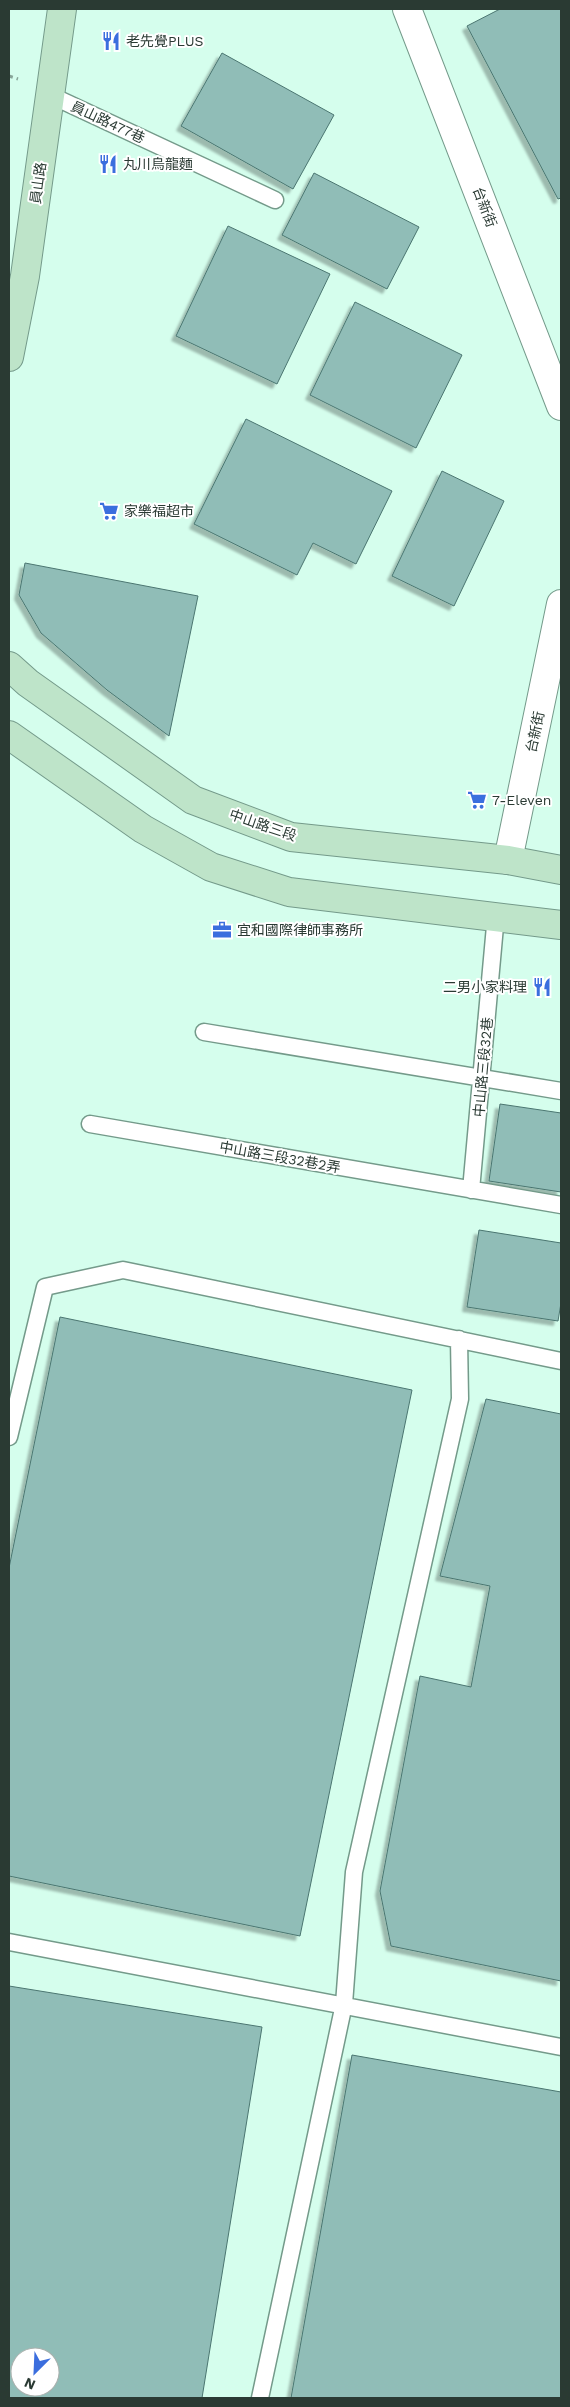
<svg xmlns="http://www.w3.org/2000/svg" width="570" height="2407" viewBox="0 0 570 2407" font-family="'Work Sans','Noto Sans TC',sans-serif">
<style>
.building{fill:#90bdb7;stroke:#4b7671;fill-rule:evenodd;filter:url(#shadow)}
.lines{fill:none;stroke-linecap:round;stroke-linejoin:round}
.lane-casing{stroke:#749a8a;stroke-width:19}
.street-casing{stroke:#749a8a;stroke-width:30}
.secondary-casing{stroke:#749a8a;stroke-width:30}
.path{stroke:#87a598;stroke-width:3;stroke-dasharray:4 4;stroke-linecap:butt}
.lane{stroke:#fff;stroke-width:16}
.street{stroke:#fff;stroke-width:28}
.secondary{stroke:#bee4c9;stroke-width:28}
.labels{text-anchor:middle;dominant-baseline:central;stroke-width:4;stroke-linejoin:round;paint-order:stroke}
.poi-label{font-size:14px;fill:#2a3a33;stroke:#fff;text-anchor:start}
.street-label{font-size:14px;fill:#2a3a33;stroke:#fff}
</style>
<defs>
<filter id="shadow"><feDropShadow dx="-4.5" dy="4.5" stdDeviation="1" flood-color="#0004"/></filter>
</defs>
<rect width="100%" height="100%" fill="#d5feed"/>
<path class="building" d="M500 9H561V198L558 199 467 26Z
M222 53 334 115 293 189 181 126Z
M314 173 419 227 387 289 282 235Z
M228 226 330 274 277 384 176 336Z
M355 302 462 355 416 448 310 395Z
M246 419 392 491 356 564 313 543 297 575 194 524Z
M442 471 504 501 454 606 392 576Z
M25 563 198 596 169 736 107 690 41 633 19 595Z
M500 1104 561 1113V1192L489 1181Z
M479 1230 561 1243V1303L558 1321 467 1307Z
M60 1317 412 1390 300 1936 9 1876V1568Z
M486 1399 561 1414V1981L391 1946 380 1891 420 1676 471 1687 490 1586 440 1576Z
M9 1986 262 2027 202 2398H9ZM20 2357H50V2387H20Z
M352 2055 561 2092V2398H291Z"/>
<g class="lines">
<g class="lane-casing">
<path id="lane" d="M50 95 275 200
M204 1032 561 1091
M90 1124 561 1205
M471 1190 496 915
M9 1437 45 1287 123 1270 561 1361
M9 1942 561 2047
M260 2398 344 2004 354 1872 460 1399 459 1339"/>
</g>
<g class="street-casing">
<path id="street" d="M407 9 561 406
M508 860 561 604"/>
</g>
<g class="secondary-casing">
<path id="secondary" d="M9 357 25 276 62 9
M9 666 28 683 193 800 291 837 508 860 561 870
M9 735 143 829 211 867 289 892 561 925"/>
</g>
<path class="path" d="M9 76 18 79"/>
<use href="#lane" class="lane"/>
<use href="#street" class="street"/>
<use href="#secondary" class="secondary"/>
</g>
<defs>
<g id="restaurant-bare" transform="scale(1.5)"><path d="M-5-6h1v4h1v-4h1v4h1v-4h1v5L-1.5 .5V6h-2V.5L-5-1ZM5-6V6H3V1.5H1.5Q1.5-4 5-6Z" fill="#3b6ede" stroke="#fff" stroke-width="2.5" paint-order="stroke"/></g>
<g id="supermarket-bare" transform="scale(1.5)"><path d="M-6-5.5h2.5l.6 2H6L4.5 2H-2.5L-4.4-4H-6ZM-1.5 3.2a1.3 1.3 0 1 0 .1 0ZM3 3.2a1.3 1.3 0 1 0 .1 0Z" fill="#3b6ede" stroke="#fff" stroke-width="2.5" paint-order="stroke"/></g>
<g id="office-bare" transform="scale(1.5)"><path d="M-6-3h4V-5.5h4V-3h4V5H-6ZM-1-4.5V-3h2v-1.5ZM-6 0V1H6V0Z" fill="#3b6ede" stroke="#fff" stroke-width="2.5" paint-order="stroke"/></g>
</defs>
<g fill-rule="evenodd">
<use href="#restaurant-bare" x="111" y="41"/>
<use href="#restaurant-bare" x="108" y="164"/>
<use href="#supermarket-bare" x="109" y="511"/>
<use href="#supermarket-bare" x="477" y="800"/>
<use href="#office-bare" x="222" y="930"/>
<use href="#restaurant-bare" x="542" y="987"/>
</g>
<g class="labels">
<g class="poi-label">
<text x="126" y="41">老先覺PLUS</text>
<text x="123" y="164">丸川烏龍麵</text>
<text x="124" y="511">家樂福超市</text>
<text x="492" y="800">7-Eleven</text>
<text x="237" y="930">宜和國際律師事務所</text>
<text x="527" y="987" text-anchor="end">二男小家料理</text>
</g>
<g class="street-label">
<text transform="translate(108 122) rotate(25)">員山路477巷</text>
<text transform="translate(38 183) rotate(-82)">員山路</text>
<text transform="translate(485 207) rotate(69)">台新街</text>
<text transform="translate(535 732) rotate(-78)">台新街</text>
<text transform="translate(263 825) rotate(19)">中山路三段</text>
<text transform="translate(483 1067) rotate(-85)">中山路三段32巷</text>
<text transform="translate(280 1157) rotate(10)">中山路三段32巷2弄</text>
</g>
</g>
<rect width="570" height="2407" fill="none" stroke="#2a3a33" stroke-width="20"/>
<g transform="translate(35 2372) rotate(204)"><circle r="24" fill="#ffffff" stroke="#aab0ad"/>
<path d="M0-4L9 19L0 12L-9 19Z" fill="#3b6ede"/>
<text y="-8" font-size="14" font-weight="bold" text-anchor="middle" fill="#2a3a33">N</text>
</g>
</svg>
